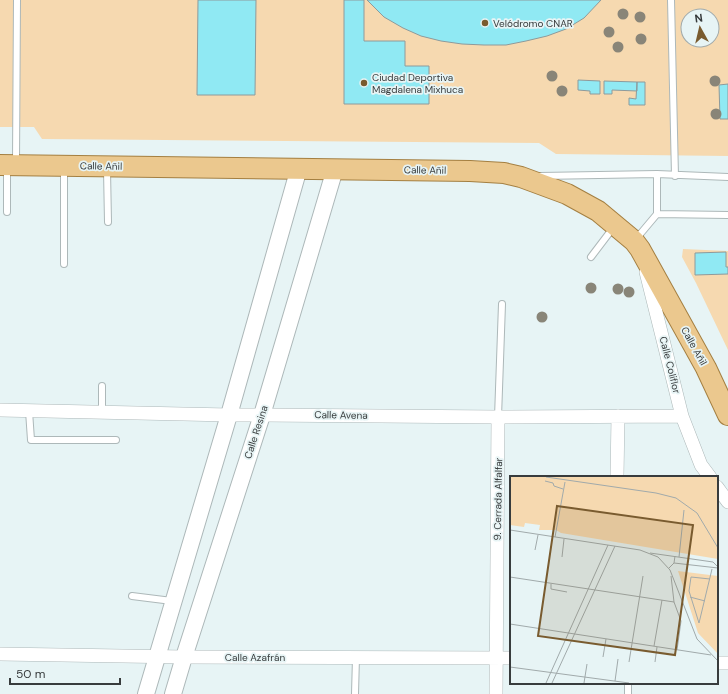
<svg xmlns="http://www.w3.org/2000/svg" width="728" height="694" viewBox="0 0 728 694" font-family="'DM Sans',sans-serif">
<style>
.green{fill:#f6d9b0;fill-rule:evenodd}
.building{fill:#90e9f3;stroke:#8e9a9b}
.lines{fill:none;stroke-linecap:round;stroke-linejoin:round}
.service-casing{stroke:#adb8b9;stroke-width:8}
.minor-casing{stroke:#adb8b9;stroke-width:14}
.tertiary-casing{stroke:#adb8b9;stroke-width:18}
.primary-casing{stroke:#a47f41;stroke-width:22}
.service{stroke:#fff;stroke-width:6}
.minor{stroke:#fff;stroke-width:13}
.tertiary{stroke:#fff;stroke-width:16}
.primary{stroke:#ebc88e;stroke-width:20}
.tree{fill:#898578}
.poi-dot{fill:#795b2f;stroke:#e7f4f5;stroke-width:1.5}
.labels{text-anchor:middle;dominant-baseline:central;stroke-width:3.5;stroke-linejoin:round;paint-order:stroke}
.poi-label{font-size:10px;fill:#383c3d;stroke:#e7f4f5;text-anchor:start}
.street-label{font-size:10px;fill:#383c3d;stroke:#e7f4f5}
.inset-road{fill:none;stroke:#a1aaab;stroke-width:1}
.view{fill:#795b2f;fill-opacity:0.15;stroke:#795b2f;stroke-width:2}
.inset-edge{fill:none;stroke:#383c3d;stroke-width:2}
</style>
<rect width="100%" height="100%" fill="#e7f4f5"/>
<path class="green" d="M0 0H728V156L556 154 539 143 42 139 34 127H0ZM688 16H712V40H688Z
M683 249 728 251V350L696 283 682 257Z"/>
<path class="building" d="M198 0H256L255 95H197Z
M344 0H364V41H405V66H429V104H344Z
M367 0H601L584 18 566 29 547 36 526 41 506 45H484L462 44 441 41 421 36 403 28 384 17Z
M578 80 600 81V94H590V91L578 90Z
M604 81 637 82V91L612 90V94H604Z
M637 82H645V105H629V98L636 99Z
M728 84V119H720L719 85Z
M726 252V267H728V274L695 275V253Z"/>
<g class="lines">
<g class="service-casing">
<path id="service" d="M671 0 675 176
M16 162 17 0
M7 167V212
M64 169V264
M107 170 108 222
M540 176 657 174 728 177
M657 214 728 215
M636 239 657 214V174
M591 257 613 228
M102 386V412
M29 411 31 440H116
M498 417 502 304
M132 596 172 601
M628 683V694
M355 694 356 657"/>
</g>
<g class="minor-casing">
<path id="minor" d="M646 272 682 416 701 465 710 477
M0 410 229 415H262L498 417 682 416
M617 477 618 416
M717 487 728 502
M0 654 184 657 511 658
M717 663H728
M496 694 498 417"/>
</g>
<g class="tertiary-casing">
<path id="tertiary" d="M146 694 229 415 299 168
M173 694 184 657 262 415 335 169"/>
</g>
<g class="primary-casing">
<path id="primary" d="M0 165 470 171 504 173 521 177 567 194 598 211 634 241 640 249 706 368 728 415"/>
</g>
<use href="#service" class="service"/>
<use href="#minor" class="minor"/>
<use href="#tertiary" class="tertiary"/>
<use href="#primary" class="primary"/>
</g>
<g class="tree">
<circle cx="623" cy="14" r="5.5"/>
<circle cx="640" cy="17" r="5.5"/>
<circle cx="609" cy="32" r="5.5"/>
<circle cx="641" cy="39" r="5.5"/>
<circle cx="618" cy="47" r="5.5"/>
<circle cx="552" cy="76" r="5.5"/>
<circle cx="715" cy="81" r="5.5"/>
<circle cx="562" cy="91" r="5.5"/>
<circle cx="716" cy="114" r="5.5"/>
<circle cx="591" cy="288" r="5.5"/>
<circle cx="618" cy="289" r="5.5"/>
<circle cx="629" cy="292" r="5.5"/>
<circle cx="542" cy="317" r="5.5"/>
</g>
<g class="poi-dot">
<circle cx="485" cy="23" r="4"/>
<circle cx="364" cy="83" r="4"/>
</g>
<g class="labels">
<g class="poi-label">
<text x="493" y="23">Velódromo CNAR</text>
<text x="372" y="77">Ciudad Deportiva<tspan x="372" dy="12">Magdalena Mixhuca</tspan></text>
</g>
<g class="street-label">
<text transform="translate(101 166) rotate(1)">Calle Añil</text>
<text transform="translate(425 170) rotate(1)">Calle Añil</text>
<text transform="translate(694 346) rotate(61)">Calle Añil</text>
<text transform="translate(670 365) rotate(76)">Calle Coliflor</text>
<text transform="translate(341 415) rotate(1)">Calle Avena</text>
<text transform="translate(256 432) rotate(-72)">Calle Resina</text>
<text transform="translate(498 499) rotate(-89)">9. Cerrada Alfalfar</text>
<text x="255" y="657">Calle Azafrán</text>
</g>
</g>
<g transform="translate(510 476)">
<rect width="208" height="208" fill="#e7f4f5"/>
<path d="M0 1H208V83L51 57 46 54H29L30 49 15 47 14 51 0 49ZM168 95 208 100V178L188 157Z" fill="#f6d9b0"/>
<path class="inset-road" d="M36 1 146 17 166 22 187 37 208 72M35 5 43 7 44 10 53 13M0 54 130 74 148 81 160 94 187 163 208 185M45 61 55 6M25 74 28 59M140 77 203 86 208 91M52 81 54 63M169 81 174 34M164 87 208 92M159 92 164 87 165 80M161 100 164 126 171 145 167 174M0 101 164 126M41 108V113L57 116M180 121 195 125M189 147 179 115 181 101 200 103M189 147 202 93M0 148 201 179M144 170 152 124M93 181 96 163M119 186 133 100M145 186 147 171M0 191 119 207M105 205 108 183M36 207 98 69M42 207 105 70M74 207 77 188"/>
<path class="view" d="M47 30 183 49 165 179 28 160Z"/>
<rect width="208" height="208" class="inset-edge"/>
</g>
<g transform="translate(700 28) rotate(352)"><circle r="19" fill="#e7f4f5" stroke="#a1aaab"/>
<path d="M0-3L7 15L0 10L-7 15Z" fill="#795b2f"/>
<text y="-6" font-size="11" font-weight="bold" text-anchor="middle" fill="#383c3d">N</text>
</g>
<path d="M10 678v6h110v-6" fill="none" stroke="#383c3d" stroke-width="2"/>
<text x="16" y="678" font-size="12" fill="#383c3d" stroke="#e7f4f5" stroke-width="3" paint-order="stroke">50 m</text>
</svg>
